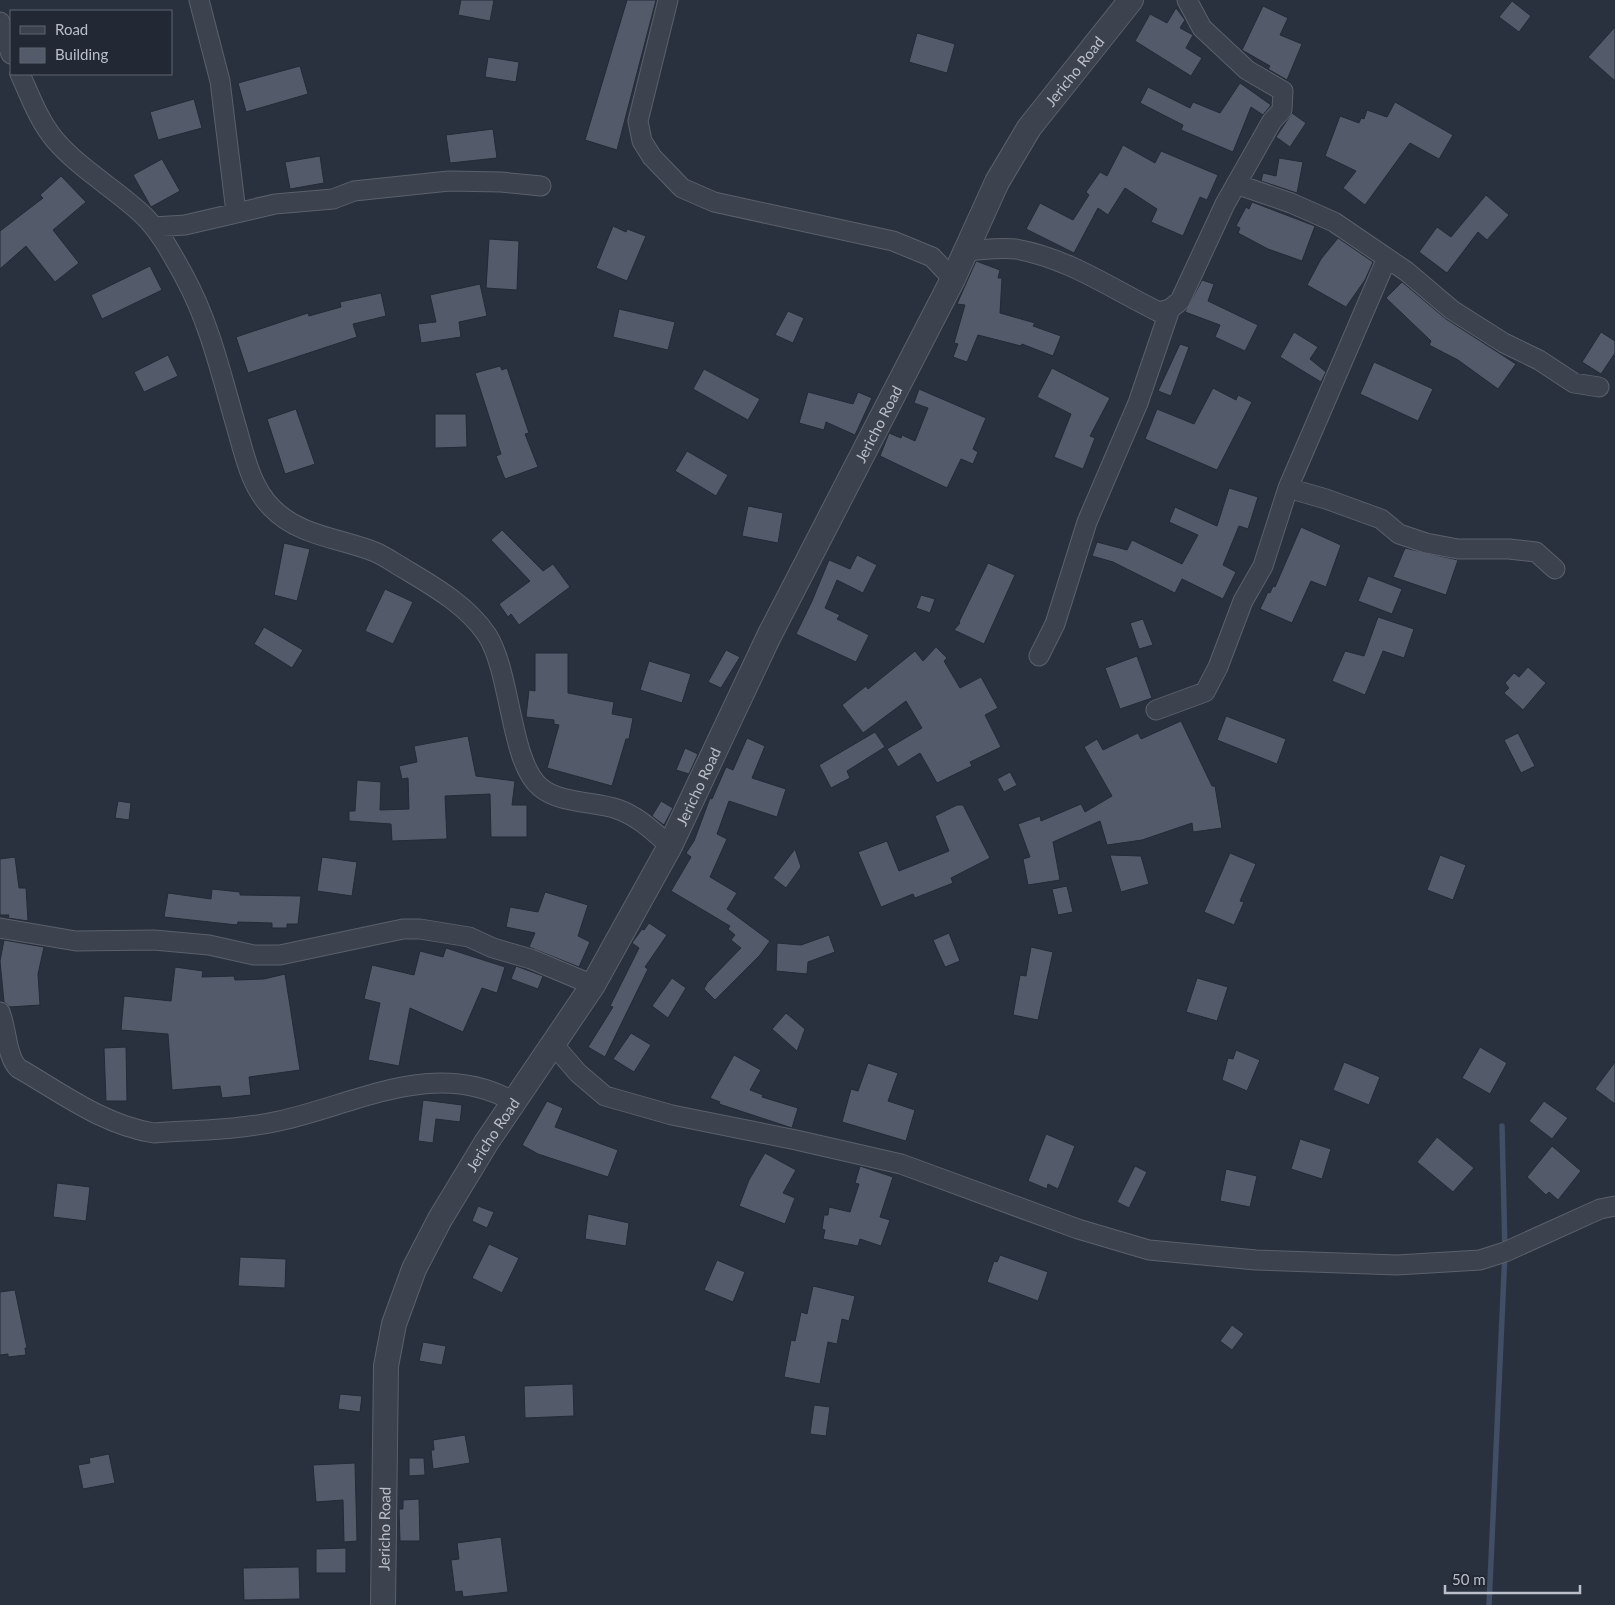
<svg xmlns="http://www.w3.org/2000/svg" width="1615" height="1605" viewBox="0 0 1615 1605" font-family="Lato,sans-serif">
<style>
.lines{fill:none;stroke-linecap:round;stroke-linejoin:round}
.stream{stroke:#414e65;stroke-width:5.5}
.building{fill:#535a69;stroke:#242a36}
.minor-casing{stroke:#5b616c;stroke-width:21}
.tertiary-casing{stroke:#5b616c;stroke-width:26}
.minor{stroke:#3d434e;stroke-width:19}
.tertiary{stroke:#3d434e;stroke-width:24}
.labels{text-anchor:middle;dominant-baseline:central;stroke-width:4.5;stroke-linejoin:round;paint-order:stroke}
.street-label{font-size:15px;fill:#babfc9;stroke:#222834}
</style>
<rect width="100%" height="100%" fill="#29313e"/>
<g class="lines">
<path class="stream" d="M1489 1605 1505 1252 1502 1126"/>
</g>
<path class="building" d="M461 0H494L490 21 458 15Z
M627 0H656L617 150 585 140Z
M1512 1 1531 16 1519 32 1499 17Z
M1263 6 1288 18 1280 35 1302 44 1287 80 1268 69 1270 66 1242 50Z
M1176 8 1185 20 1180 28 1193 35 1186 48 1202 58 1191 76 1135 41 1150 14 1167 23Z
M1615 27V81L1588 57Z
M917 33 955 44 947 73 909 62Z
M488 57 519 62 516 82 485 77Z
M300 66 308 94 246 112 238 83Z
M1240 83 1271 105 1263 115 1251 107 1233 152 1181 130 1183 125 1140 103 1148 87 1190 108 1193 102 1220 113Z
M194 99 202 128 158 140 150 112Z
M1395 102 1453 135 1439 159 1410 143 1365 205 1343 188 1356 171 1325 156 1340 116 1359 123 1361 118 1364 119 1367 110 1387 117Z
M1292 113 1306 123 1290 147 1276 137Z
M493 129 497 158 450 163 446 135Z
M1123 145 1155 163 1161 151 1218 175 1207 200 1200 197 1183 236 1151 222 1157 209 1125 188 1108 215 1098 208 1074 253 1026 229 1040 203 1073 220 1089 195 1086 192 1100 172 1107 176Z
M320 156 324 183 290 189 285 162Z
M1279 158 1303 162 1297 193 1261 181 1263 173 1276 176Z
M162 159 180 191 151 207 133 175Z
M61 176 86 202 53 230 79 263 55 282 26 246 0 269V231L43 198 40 195Z
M1486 195 1509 215 1487 240 1478 232 1447 273 1419 252 1437 227 1451 237Z
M1252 202 1315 226 1302 261 1268 249 1238 233 1240 228 1236 226 1246 207 1249 209Z
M613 226 626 232 627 229 646 236 627 281 596 268Z
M1338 238 1373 262 1365 280 1346 307 1307 285 1321 259Z
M489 239 519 241 517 290 486 288Z
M976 261 1000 270 998 278H1002L1000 313 1035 323 1033 326 1061 336 1053 356 1022 344 1021 346 978 335 967 362 953 357 958 344 954 343 965 305 957 304Z
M150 266 162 290 102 319 91 295Z
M1202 280 1214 284 1208 301 1258 325 1245 351 1215 337 1220 325 1185 312Z
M1402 282 1446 319 1516 364 1498 389 1458 360 1429 345 1431 341 1386 298Z
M480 284 487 316 459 322 461 337 421 343 418 324 436 322 430 295Z
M381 293 386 316 353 324 357 337 248 373 236 337 308 313 309 316 341 307 340 302Z
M619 309 675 322 668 350 613 337Z
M788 311 804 318 793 343 775 335Z
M1294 332 1318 347 1310 359 1326 372 1321 382 1280 357Z
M1601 332 1615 341V353L1601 374 1582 362Z
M1180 344 1189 347 1171 396 1158 391Z
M168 355 178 376 144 392 134 372Z
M1374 362 1433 389 1418 421 1360 394Z
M500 366 502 370 507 368 529 433 525 434 538 467 505 479 496 456 501 454 475 373Z
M1052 368 1110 398 1090 436 1095 438 1083 469 1054 457 1071 414 1037 397Z
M704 369 760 399 748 420 693 389Z
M1213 388 1236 400 1238 395 1252 402 1217 470 1145 439 1157 409 1194 424Z
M919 389 986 418 973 449 978 452 973 464 961 459 947 488 880 456 889 433 901 438 902 435 915 441 928 408 914 403Z
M808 392 853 404 858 392 872 398 855 435 826 422 824 430 799 423Z
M296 409 315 464 285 474 267 419Z
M435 414H466L467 447 435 448Z
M687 451 728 475 716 496 675 471Z
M1229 488 1258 497 1248 529 1239 526 1223 565 1236 572 1223 599 1182 579 1175 593 1113 562 1092 556 1097 542 1127 550 1132 540 1182 564 1198 535 1169 522 1175 507 1217 526Z
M748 506 783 513 778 543 742 536Z
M1301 527 1341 545 1326 587 1311 581 1292 623 1260 609 1268 592 1270 593 1273 586 1275 587Z
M502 530 543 571 553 564 570 587 519 625 511 614 508 617 499 604 530 581 491 540Z
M284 543 310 549 297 601 274 595Z
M1405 548 1458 560 1446 595 1393 577Z
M857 555 877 565 863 593 837 580 825 608 840 615 837 619 869 635 856 662 796 634 812 601 829 560 850 569Z
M988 563 1015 575 984 644 954 630 960 623 959 622Z
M1368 576 1402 589 1392 614 1358 601Z
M385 589 413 602 393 644 365 631Z
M921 595 935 599 930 613 916 608Z
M1378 617 1414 629 1404 658 1383 651 1365 695 1332 681 1345 651 1364 656Z
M1143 619 1153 645 1139 649 1130 623Z
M264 627 303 650 292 668 254 644Z
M936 647 947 658 944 661 960 688 981 677 998 708 985 715 1001 747 970 762 972 766 937 783 920 753 898 767 887 749 922 728 906 701 863 733 842 705 866 686 868 689 915 651 923 661Z
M726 650 740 657 721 688 708 682Z
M535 653H568V693L614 702 612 714 633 718 629 739H626L612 786 547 768 559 725 554 724V720L526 717 529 690 535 691Z
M1137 656 1152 698 1120 709 1105 668Z
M649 661 691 674 682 703 640 690Z
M1528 667 1546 683 1523 710 1504 693 1509 688 1505 683 1514 673 1519 677Z
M1226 716 1286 739 1277 764 1217 740Z
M1181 721 1212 786H1215L1222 828 1193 832 1192 823 1142 840 1107 845 1100 821 1053 842 1060 880 1028 885 1023 859 1030 857 1018 824 1040 816 1041 821 1081 804 1085 812 1112 796 1084 747 1097 739 1103 750 1138 733 1141 739Z
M875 732 885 747 847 771 850 778 831 788 819 765Z
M1518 733 1535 766 1521 773 1504 740Z
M468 736 476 776 515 781 512 805H527V837H491L490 794 445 796 447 839 392 841 391 824 349 821V811H355L357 780 381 782 380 810 409 809 408 778 402 779 399 766 417 762 414 746Z
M747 738 765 746 752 778 786 789 777 817 729 801 717 834 727 839 710 877 737 893 727 909 770 941 760 955 715 1000 704 989 707 983 741 948 731 940 735 935 728 929 730 926 671 891 691 857 686 853 694 841 710 798 712 799 726 767 733 770Z
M685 748 698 754 689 774 676 770Z
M1010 772 1017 785 1004 792 997 779Z
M118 801 131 803 129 820 115 818Z
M661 801 673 808 664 825 652 816Z
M957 805H963L990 858 951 878 953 883 915 898 913 894 881 907 858 852 887 841 899 871 949 851 935 816Z
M795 849 801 867 786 888 773 878Z
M1230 853 1256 864 1240 901 1244 902 1234 925 1204 912Z
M1110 855 1141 856 1149 884 1121 892Z
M1440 855 1466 865 1453 900 1427 890Z
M15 857 19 888H26L28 921 8 918 9 915H0V859Z
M322 857 357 862 352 896 317 891Z
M1067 886 1073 912 1058 915 1052 889Z
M212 889 240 892V895L301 896 298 924H287V928H272V923L238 922 237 925 164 917 168 893 211 899Z
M545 892 588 905 578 936 590 942 579 967 529 947 535 933 506 927 510 907 538 912Z
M649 923 667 935 645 967 648 969 605 1057 588 1047 613 1007 610 1006 639 948 632 943 642 929 644 930Z
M949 933 960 961 945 967 933 940Z
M829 935 835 952 808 962 807 974 776 971 777 943 801 945Z
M4 940 44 947 38 974 40 1005 10 1007 4 1002 0 961Z
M1031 947 1053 952 1038 1020 1013 1015 1020 975 1026 976Z
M446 948 505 967 497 993 482 988 463 1032 410 1008 399 1066 368 1060 380 1003 364 999 372 965 414 975 420 951 443 957Z
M516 966 543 976 538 989 511 979Z
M175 967 203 971 202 977 234 976 235 980 264 979 285 974 300 1070 249 1077 251 1095 222 1098 220 1086 172 1090 168 1034 121 1030 124 996 171 1001Z
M672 978 686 988 668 1018 652 1006Z
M1197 978 1228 987 1217 1021 1186 1012Z
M786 1013 805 1029 797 1051 772 1029Z
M631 1033 651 1045 634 1072 613 1059Z
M126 1047 127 1101H106L104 1048Z
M1480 1047 1507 1063 1490 1094 1462 1078Z
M1236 1050 1260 1060 1247 1091 1222 1080 1228 1058 1233 1059Z
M734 1055 761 1070 750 1090 763 1095 762 1097 798 1108 792 1128 719 1104 720 1102 710 1098Z
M1344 1062 1380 1077 1369 1105 1333 1090Z
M1615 1062V1104L1595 1089Z
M868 1063 898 1073 888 1101 915 1110 906 1141 842 1122 851 1089 858 1091Z
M423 1100 462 1105 460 1122 436 1119 433 1143 418 1141Z
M547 1101 563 1108 555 1127 618 1150 608 1177 538 1154 522 1145Z
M1544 1101 1568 1118 1552 1139 1529 1121Z
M1046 1134 1075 1146 1058 1189 1048 1184 1047 1189 1028 1181Z
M1437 1137 1474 1168 1453 1192 1417 1162Z
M1300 1139 1331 1149 1322 1179 1291 1169Z
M1552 1146 1581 1171 1558 1200 1549 1192 1546 1195 1527 1177Z
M765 1153 796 1170 783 1193 795 1198 785 1224 739 1206 749 1180Z
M860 1166 893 1177 880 1217 890 1220 881 1246 860 1239 858 1246 823 1239 825 1230 822 1229 824 1215H828L829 1207 850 1212 859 1184 855 1183Z
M1135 1166 1147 1172 1129 1208 1117 1202Z
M1226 1169 1257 1176 1250 1207 1220 1201Z
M57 1183 90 1187 86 1221 53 1217Z
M478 1206 494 1212 487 1228 472 1221Z
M588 1214 629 1223 626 1246 585 1239Z
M489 1244 519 1258 502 1293 472 1278Z
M1000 1255 1048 1272 1038 1301 987 1282 994 1261 997 1262Z
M240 1257 286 1259 285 1288 238 1286Z
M717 1260 745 1272 733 1302 704 1290Z
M813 1286 855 1296 849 1321 842 1319 837 1344 828 1342 820 1384 784 1377 791 1340 795 1341 801 1312 807 1314Z
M15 1290 27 1348H25L26 1355 8 1357V1354L0 1355V1292Z
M1232 1325 1244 1334 1232 1350 1220 1341Z
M423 1342 446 1346 442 1365 419 1361Z
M573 1384 574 1416 525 1418 524 1386Z
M340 1394 362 1396 360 1412 338 1409Z
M814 1405 830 1407 826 1436 810 1434Z
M465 1435 470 1463 433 1469 431 1450H434L433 1440Z
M109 1454 115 1483 83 1489 78 1465 90 1463 89 1458Z
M409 1458H424L425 1475 409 1476Z
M355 1463 357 1541 344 1542 343 1500 316 1502 313 1465Z
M419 1499 420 1541H400L399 1509H403V1500Z
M501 1537 508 1592 463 1597 462 1591 455 1592 451 1560 459 1559 457 1543Z
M346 1548V1573H316V1549Z
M299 1567 300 1599 244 1600 243 1568Z"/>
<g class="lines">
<g class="minor-casing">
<path id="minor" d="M199 0 220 81 236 212
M668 0 638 121 642 141 652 157 682 188 714 202 893 241 932 257 953 279
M0 22 11 54
M20 74C30 96 39 121 55 140 80 169 114 188 142 214 160 231 172 254 184 276 210 323 222 378 237 429 245 457 251 487 272 508 299 536 340 538 375 552 385 556 394 563 403 568 433 586 467 605 487 635 511 672 510 762 540 787 560 804 594 801 617 809 638 816 654 832 670 846
M1236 184 1291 203 1334 222 1406 271 1452 310 1504 343 1539 360 1574 383 1599 387
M154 227 185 225 275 204 333 199 354 191 449 181 501 182 541 186
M966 251C982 250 1000 247 1016 249 1068 258 1112 289 1159 312L1170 309 1180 301 1225 204 1272 121 1282 110 1283 91 1247 70 1202 28 1187 0
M1288 488 1326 499 1381 519 1399 534 1426 543 1458 549H1509L1536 552 1555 569
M1039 656 1055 624 1087 522 1138 403 1170 309
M1156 710 1205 692 1218 667 1243 601 1263 566 1288 488 1387 258
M0 928 76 941 154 940 209 945 254 955H280L403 929H420L469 937 493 948 531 959 593 985
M0 1012C7 1029 6 1055 18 1068 62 1093 103 1125 154 1133 195 1130 239 1130 279 1121 357 1104 436 1057 514 1102
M553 1044 578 1073 605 1096 672 1115 796 1140 901 1164 1078 1229 1149 1250 1256 1260 1397 1265 1480 1260 1505 1252 1600 1209 1615 1206"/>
</g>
<g class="tertiary-casing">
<g id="tertiary">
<path id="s1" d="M383 1605 386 1366 394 1324 414 1269 440 1219 486 1143 593 985 670 846 769 636 953 279 997 182 1029 128 1131 0"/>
</g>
</g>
<use href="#minor" class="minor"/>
<use href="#tertiary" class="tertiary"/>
</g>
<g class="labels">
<g class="street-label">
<text stroke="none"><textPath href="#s1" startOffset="1711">Jericho Road</textPath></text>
<text stroke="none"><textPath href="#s1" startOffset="1306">Jericho Road</textPath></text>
<text stroke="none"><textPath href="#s1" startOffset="901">Jericho Road</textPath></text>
<text stroke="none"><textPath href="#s1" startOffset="496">Jericho Road</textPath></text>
<text stroke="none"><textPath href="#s1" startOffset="76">Jericho Road</textPath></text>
</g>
</g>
<rect x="10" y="10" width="162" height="65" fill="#222834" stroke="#5f6470"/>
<rect x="20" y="26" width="25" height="8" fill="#3d434e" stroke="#5f6470"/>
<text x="55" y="35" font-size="15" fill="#babfc9">Road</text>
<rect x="20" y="48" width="25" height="15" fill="#535a69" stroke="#5f6470"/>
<text x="55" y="60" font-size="15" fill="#babfc9">Building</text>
<path d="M1445 1585v8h135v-8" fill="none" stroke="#babfc9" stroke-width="2.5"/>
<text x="1452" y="1585" font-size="15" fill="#babfc9" stroke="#222834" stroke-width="4" paint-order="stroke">50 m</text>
</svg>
